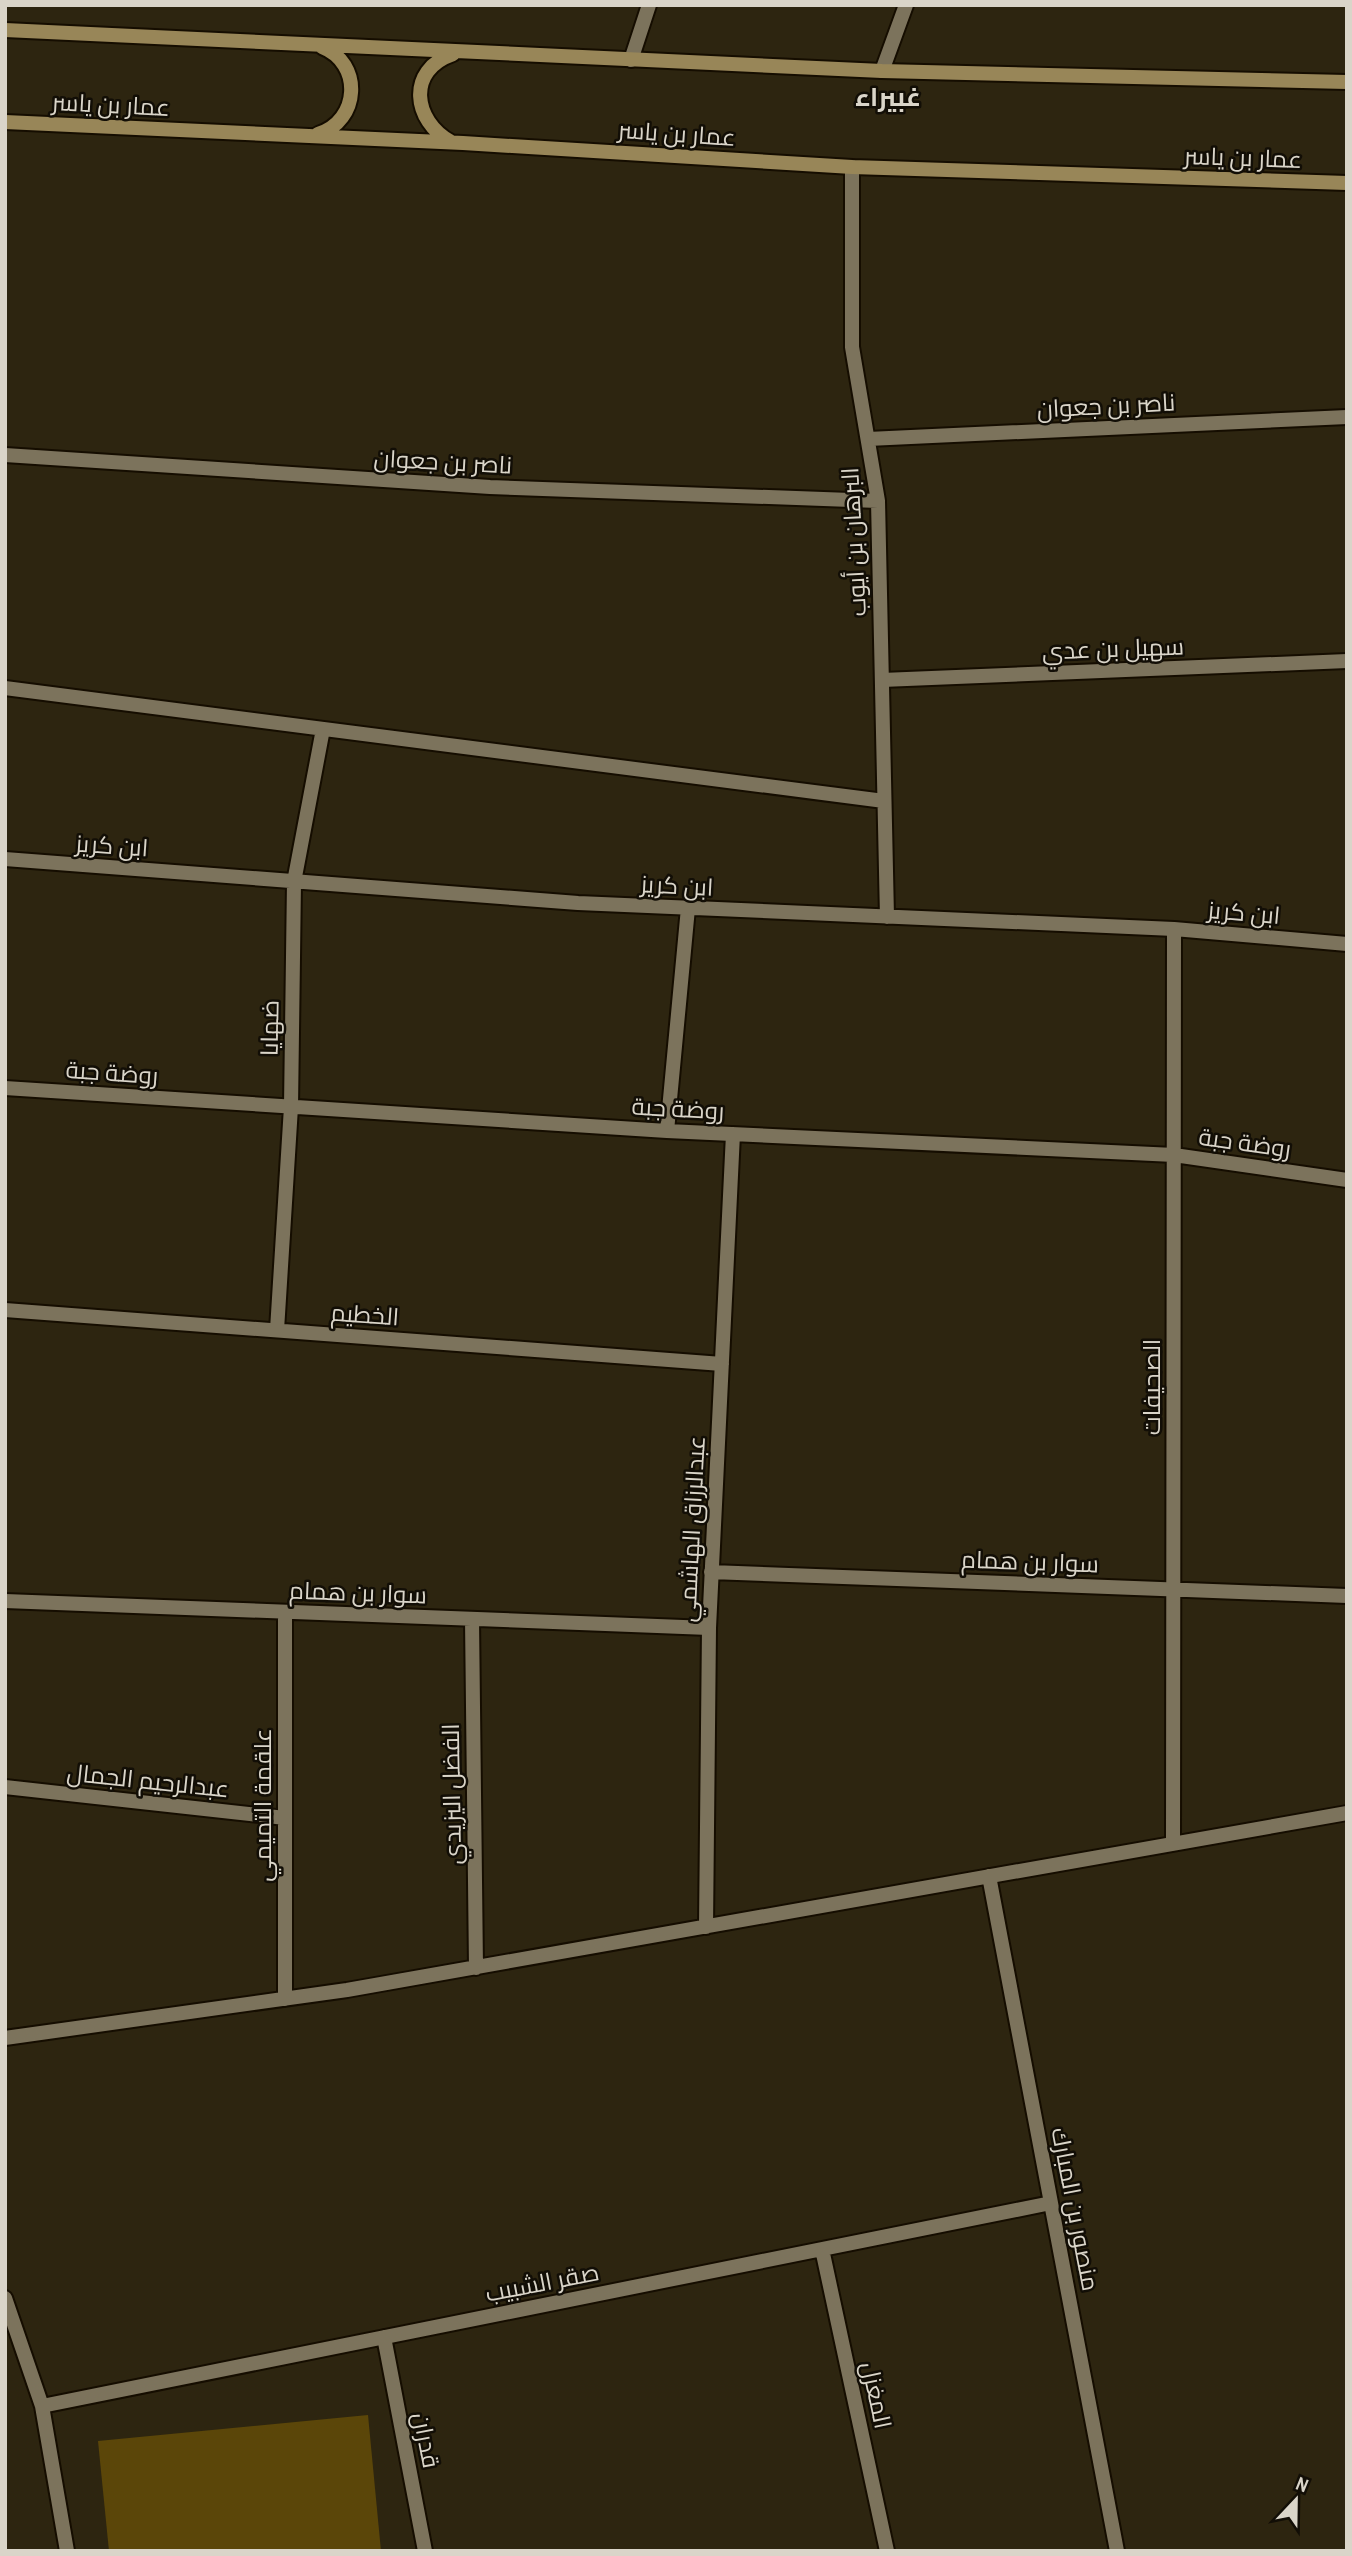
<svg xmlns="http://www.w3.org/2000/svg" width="1352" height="2556" viewBox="0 0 1352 2556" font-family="'Archivo Narrow',Cairo,sans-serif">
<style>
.building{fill:#5b4609}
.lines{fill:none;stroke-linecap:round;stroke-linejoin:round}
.minor-casing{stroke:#150d00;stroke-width:18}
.secondary-casing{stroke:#150d00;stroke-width:18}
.minor{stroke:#7c735c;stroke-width:14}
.secondary{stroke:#988658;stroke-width:14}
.labels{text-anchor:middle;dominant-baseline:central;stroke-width:5;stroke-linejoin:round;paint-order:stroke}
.street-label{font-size:24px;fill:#dad5c9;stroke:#120e06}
.neighbourhood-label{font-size:26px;font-weight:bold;fill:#dad5c9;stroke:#120e06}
</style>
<rect width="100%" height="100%" fill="#2d2510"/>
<path class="building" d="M368 2415 381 2551H109L98 2441Z"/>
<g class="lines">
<g class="minor-casing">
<path id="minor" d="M631 60 649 5
M882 71 906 5
M852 167V347L878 501 887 917
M868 439 1347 417
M5 455 490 487 878 501
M882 680 1347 661
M5 688 884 801
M5 859 578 903 1174 929 1347 944
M5 1088 667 1131 1174 1155 1347 1180
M667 1131 688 908
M5 1310 722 1364
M277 1330 291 1107 294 882 323 729
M711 1572 1347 1596
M5 1601 709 1628
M472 1619 476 1968
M5 1787 285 1818
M1173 1844 1174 929
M989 1876 1117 2551
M706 1927 709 1628 733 1134
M285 1999V1612
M5 2038 347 1990 1347 1813
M822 2249 887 2551
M5 2298 42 2406 67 2551
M384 2337 425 2551
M42 2406 1051 2203"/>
</g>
<g class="secondary-casing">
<path id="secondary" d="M5 30 882 71 1347 82
M5 122 463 143 852 167 1347 183
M318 134C360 121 363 63 322 47
M451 142C413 121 406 70 453 54"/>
</g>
<use href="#minor" class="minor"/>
<use href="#secondary" class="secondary"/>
</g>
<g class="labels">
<g class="street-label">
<text transform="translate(111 104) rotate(3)">عمار بن ياسر</text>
<text transform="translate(677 133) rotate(4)">عمار بن ياسر</text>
<text transform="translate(1243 157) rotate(2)">عمار بن ياسر</text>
<text transform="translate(1106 405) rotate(-3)">ناصر بن جعوان</text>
<text transform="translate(443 461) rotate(3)">ناصر بن جعوان</text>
<text transform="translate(853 542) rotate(-93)">البرهان بن أيوب</text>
<text transform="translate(1113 648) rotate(-2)">سهيل بن عدي</text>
<text transform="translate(112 845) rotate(4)">ابن كريز</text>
<text transform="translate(677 885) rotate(3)">ابن كريز</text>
<text transform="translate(1244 912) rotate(5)">ابن كريز</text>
<text transform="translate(269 1028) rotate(-89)">ضهايا</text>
<text transform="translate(112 1072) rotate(4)">روضة جبة</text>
<text transform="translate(678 1108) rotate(3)">روضة جبة</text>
<text transform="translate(1245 1142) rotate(8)">روضة جبة</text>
<text transform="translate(365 1314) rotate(4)">الخطيم</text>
<text transform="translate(1151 1387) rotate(-90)">الصحيفات</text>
<text transform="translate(691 1529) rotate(-87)">عبدالرزاق الهاشمي</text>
<text transform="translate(1030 1561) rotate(2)">سوار بن همام</text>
<text transform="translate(358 1592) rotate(2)">سوار بن همام</text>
<text transform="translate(148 1780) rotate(6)">عبدالرحيم الجمال</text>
<text transform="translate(451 1794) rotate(-91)">الفضل اليزيدي</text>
<text transform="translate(262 1805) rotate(-90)">علقمة التميمي</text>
<text transform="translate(1076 2209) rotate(79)">منصور بن المبارك</text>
<text transform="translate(542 2282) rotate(-11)">صقر الشبيب</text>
<text transform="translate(877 2395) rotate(78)">المغزل</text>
<text transform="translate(427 2440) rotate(79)">قدران</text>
</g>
<g class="neighbourhood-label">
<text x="888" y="96">غبيراء</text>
</g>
</g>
<rect width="1352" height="2556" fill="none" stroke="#dad5c9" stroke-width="14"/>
<g transform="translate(1296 2500) rotate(22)" stroke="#120e06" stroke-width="5" paint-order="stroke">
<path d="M0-5L12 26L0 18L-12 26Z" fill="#dad5c9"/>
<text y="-10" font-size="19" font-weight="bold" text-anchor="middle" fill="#dad5c9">N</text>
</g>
</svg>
